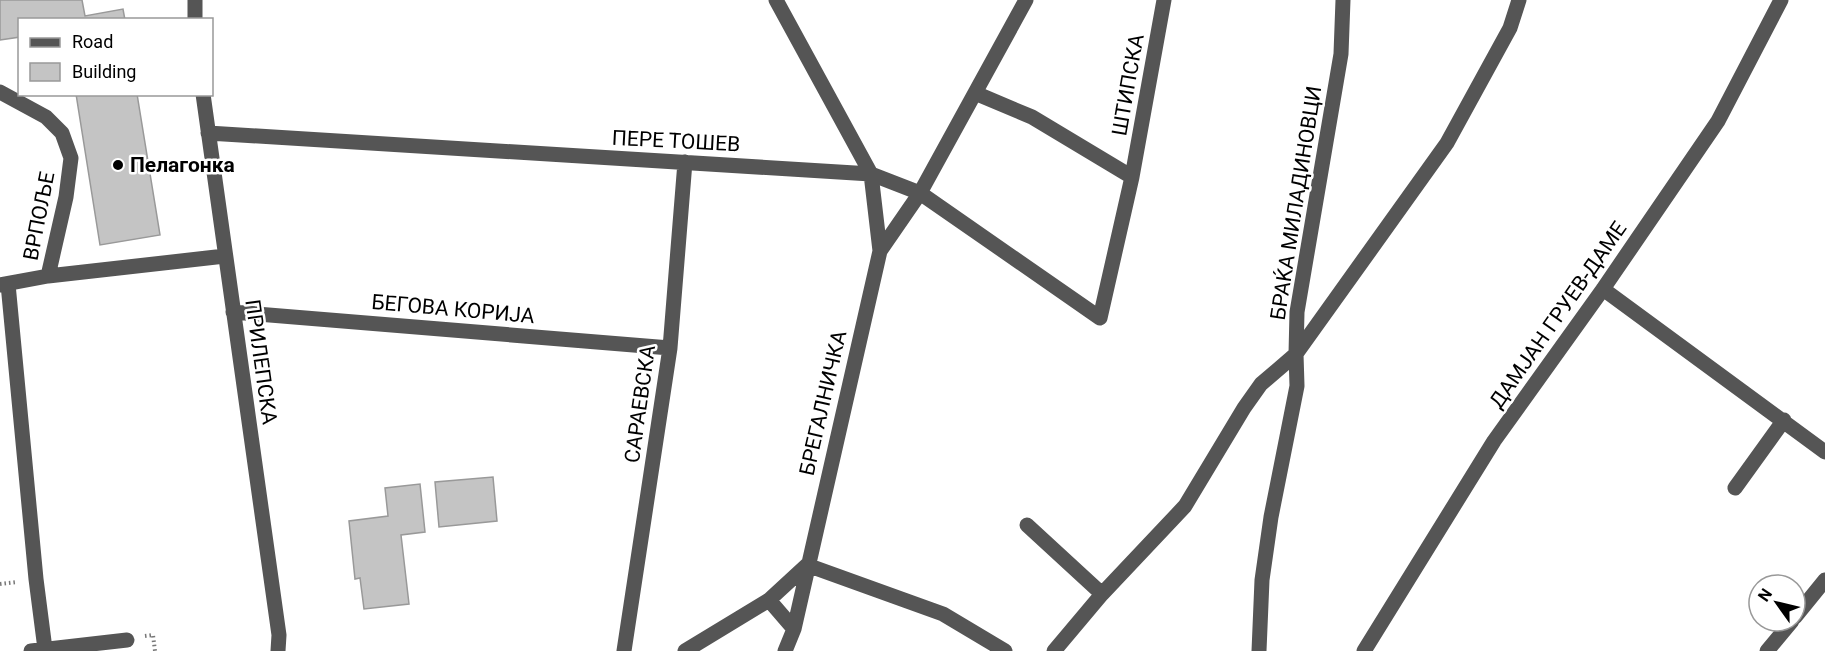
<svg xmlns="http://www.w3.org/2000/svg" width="1825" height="651" viewBox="0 0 1825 651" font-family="Roboto,sans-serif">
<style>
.building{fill:#c4c4c4;stroke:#999;stroke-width:1.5}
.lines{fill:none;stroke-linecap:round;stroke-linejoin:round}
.path{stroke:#777;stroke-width:4;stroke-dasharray:1.5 3;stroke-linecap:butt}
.minor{stroke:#555;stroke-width:15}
.poi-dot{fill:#000;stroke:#fff;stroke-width:2}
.labels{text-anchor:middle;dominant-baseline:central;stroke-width:5;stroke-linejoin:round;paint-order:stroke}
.street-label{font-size:21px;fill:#000;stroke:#fff}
.poi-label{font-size:21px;font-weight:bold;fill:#000;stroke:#fff;text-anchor:start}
</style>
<rect width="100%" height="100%" fill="#fff"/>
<path class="building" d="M0 0H82L85 16 123 9 125 20H20V37L0 40Z
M76 94H137L160 235 100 245Z
M493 477 497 521 439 527 435 482Z
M420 484 425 532 401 535 409 604 364 609 360 578 355 579 349 521 388 516 385 488Z"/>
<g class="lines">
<path class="path" d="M0 584 17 582
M145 636 153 635 155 651"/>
<path class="minor" d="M195 0V20
M776 0 871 174 880 251 794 629 785 651
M0 92 46 117 62 133 71 158 66 197 48 276
M975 93 1032 117 1132 177
M203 94 279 635 278 651
M208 133 871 174 920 193 1100 318 1132 177 1164 0
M880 251 920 193 1026 0
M8 284 36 579 45 649
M0 285 48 276 225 256
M1603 289 1825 452
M233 312 670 348
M1735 488 1784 420
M1027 525 1102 594
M769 600 794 629
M1795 617 1825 580
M31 651 127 640
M624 651 670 348 685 162
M685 651 769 600 807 565 943 614 1005 651
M1054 651 1102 594 1185 506 1244 408 1261 384 1296 354 1297 312 1341 54 1343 0
M1259 651 1262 580 1271 517 1297 386 1296 354 1447 143 1510 28 1519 0
M1364 651 1494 441 1603 289 1718 121 1781 0
M1767 651 1792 621"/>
</g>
<circle class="poi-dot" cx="118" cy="165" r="6"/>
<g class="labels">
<g class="street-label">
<text transform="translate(1128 85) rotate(-80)">ШТИПСКА</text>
<text transform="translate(676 141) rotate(3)">ПЕРЕ ТОШЕВ</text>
<text transform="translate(1296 203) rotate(-81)">БРАЌА МИЛАДИНОВЦИ</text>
<text transform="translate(39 216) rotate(-79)">ВРПОЉЕ</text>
<text transform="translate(453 309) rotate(5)">БЕГОВА КОРИЈА</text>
<text transform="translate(1558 315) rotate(-55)">ДАМЈАН ГРУЕВ-ДАМЕ</text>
<text transform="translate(261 362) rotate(82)">ПРИЛЕПСКА</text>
<text transform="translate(823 403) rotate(-77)">БРЕГАЛНИЧКА</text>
<text transform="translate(640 404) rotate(-82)">САРАЕВСКА</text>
</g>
<g class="poi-label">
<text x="130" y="165">Пелагонка</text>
</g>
</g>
<rect x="18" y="18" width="195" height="78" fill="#ffffff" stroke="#999999" stroke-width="1.5"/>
<rect x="30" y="38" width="30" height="9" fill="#555555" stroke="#999999" stroke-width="1.5"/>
<text x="72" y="48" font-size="18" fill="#000000">Road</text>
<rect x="30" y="63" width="30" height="18" fill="#c4c4c4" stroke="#999999" stroke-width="1.5"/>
<text x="72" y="78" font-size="18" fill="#000000">Building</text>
<g transform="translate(1777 603) rotate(304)"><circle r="28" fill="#ffffff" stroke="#999999" stroke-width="1.5"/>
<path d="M0-4.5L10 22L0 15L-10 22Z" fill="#000000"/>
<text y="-9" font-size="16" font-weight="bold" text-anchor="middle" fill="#000000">N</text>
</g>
</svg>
